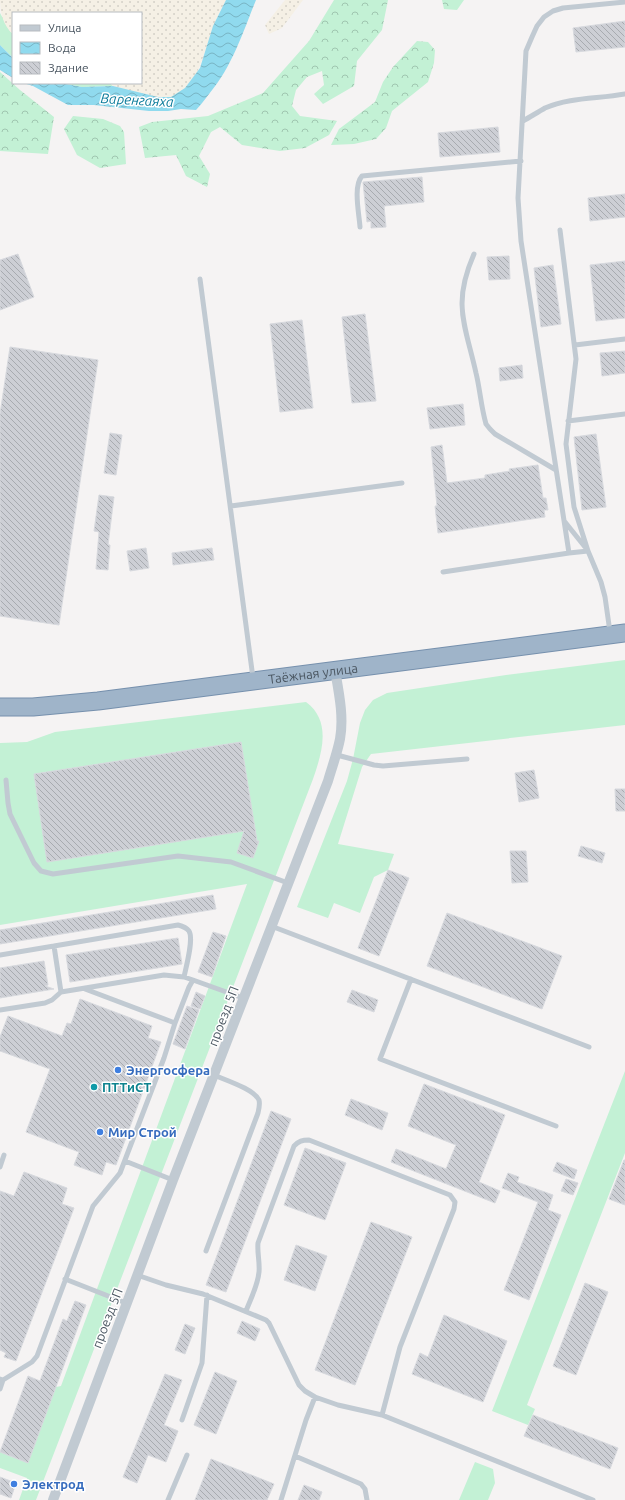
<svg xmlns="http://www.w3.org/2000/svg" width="625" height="1500" viewBox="0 0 625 1500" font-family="Ubuntu,sans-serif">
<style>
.grass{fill:#c3f1d5}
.forest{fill:url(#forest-crowns)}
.sand{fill:url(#sand-dots)}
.water{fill:url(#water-waves)}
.building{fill:url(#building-back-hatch);stroke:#d7d9de}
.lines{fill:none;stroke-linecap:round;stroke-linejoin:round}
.trunk-casing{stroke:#7690ad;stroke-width:19}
.service{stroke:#c1cad2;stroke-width:5}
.minor{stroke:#c1cad2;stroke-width:10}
.trunk{stroke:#9fb4c9;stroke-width:17}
.shop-dot{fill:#3f7fe0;stroke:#fff;stroke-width:1.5}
.culture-dot{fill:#0f9aa8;stroke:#fff;stroke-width:1.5}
.labels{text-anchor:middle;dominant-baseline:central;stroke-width:3;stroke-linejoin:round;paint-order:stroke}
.street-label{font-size:13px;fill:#4a5661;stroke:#fff}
.shop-label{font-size:13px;font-weight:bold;fill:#366cbe;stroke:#fff;text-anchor:start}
.culture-label{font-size:13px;font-weight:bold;fill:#0d838f;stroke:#fff;text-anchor:start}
.water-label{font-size:14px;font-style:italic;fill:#0c7c9b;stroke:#fff}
</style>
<defs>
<pattern id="forest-crowns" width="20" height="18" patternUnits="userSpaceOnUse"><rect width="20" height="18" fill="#c3f1d5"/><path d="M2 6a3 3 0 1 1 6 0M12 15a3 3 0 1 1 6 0" fill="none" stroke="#a0c6b0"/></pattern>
<pattern id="sand-dots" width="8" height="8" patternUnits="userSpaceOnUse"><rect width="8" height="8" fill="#f5f0e5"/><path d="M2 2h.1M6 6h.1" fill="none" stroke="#d4d0c7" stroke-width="1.8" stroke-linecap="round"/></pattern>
<pattern id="water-waves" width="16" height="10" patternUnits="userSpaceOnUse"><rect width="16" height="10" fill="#90daee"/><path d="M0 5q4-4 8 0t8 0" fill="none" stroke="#78b4c4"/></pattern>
<pattern id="building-back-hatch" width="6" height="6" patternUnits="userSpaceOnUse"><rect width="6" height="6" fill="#cdcfd5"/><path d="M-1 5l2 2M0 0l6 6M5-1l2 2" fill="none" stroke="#a8abb0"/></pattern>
</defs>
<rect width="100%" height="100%" fill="#f5f3f3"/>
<path class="grass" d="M0 13 10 31 13 34V58L0 45Z
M61 83H110L113 86 82 87Z
M625 660V725L371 754 362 767 338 844 394 854 388 870 374 877 360 913 334 903 328 918 297 907 347 781 353 759 360 723 365 710 373 700 387 693 506 675Z
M306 702C332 721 322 753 313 779L36 1500H19L27 1478 0 1468V1452L28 1463 56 1387 61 1386 247 884 0 925V743L27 742 55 732Z
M625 1071V1153L527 1405 535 1409 528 1425 492 1411Z
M475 1462 493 1469 495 1483 488 1500H459Z"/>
<path class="forest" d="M334 0H388L382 30 357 61 354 86 323 104 314 94 324 85 322 71 307 77 296 90 292 106 300 116 337 121 329 135 305 148 280 151 242 145 220 127 211 132 199 156 210 174 207 187 186 176 176 155 145 158 139 127 152 122 208 116 263 93 309 41Z
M442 0H464L457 10 444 9Z
M417 41 428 42 435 50 434 63 428 82 392 111 386 128 376 139 354 144 331 145 339 129 375 102 383 82 393 67Z
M0 72 20 90 54 117 48 154 0 151Z
M73 116 103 119 120 126 124 132 126 164 100 168 77 155 64 129Z"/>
<path class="sand" d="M0 0H226C222 8 217 16 214 25 204 48 200 88 171 97 160 100 126 89 113 86L110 83H141V13H13V34C3 26 0 11 0 0Z
M285 0H303L282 28 269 34 265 25Z"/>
<path class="water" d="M226 0H256C243 32 232 67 209 94 205 99 201 105 196 110L181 109 168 111H149L94 105H68L33 86 23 83H61L82 87 113 86 158 97H171L185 88 200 68 213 26Z
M0 45 13 58V78L0 70Z"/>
<path class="building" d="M625 21V47L576 52 573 28Z
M498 127 500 152 440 157 438 133Z
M422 177 424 202 384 206 386 227 371 228V221L367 222 363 182Z
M625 194V217L590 221 588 198Z
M18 254 34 297 0 310V260Z
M509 256 510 279 489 280 487 257Z
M625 261V318L596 321 590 265Z
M553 265 561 324 541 327 534 268Z
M365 314 376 401 352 403 342 317Z
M302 320 313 408 280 412 270 324Z
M10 347 98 360 59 625 0 616V414Z
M625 351V373L602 376 600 353Z
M522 365 523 378 500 381 499 368Z
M463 404 465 425 430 429 427 408Z
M110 433 122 435 116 475 104 473Z
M596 434 606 507 582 510 574 437Z
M442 445 447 483 485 478V475L510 471 509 469 538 465 543 498H546L548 510H544L545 517 438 533 435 506H437L431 447Z
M99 495 114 497 108 545H110L108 570 96 569 99 532 94 531Z
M146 548 149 568 130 571 127 551Z
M212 548 214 560 173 565 172 553Z
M241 742 257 841H259L253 858 237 853 244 831 47 862 34 774Z
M534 770 539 798 519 802 515 773Z
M615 789H625V811H616Z
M581 846 605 853 602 863 578 856Z
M510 851H526L528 882 512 883Z
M388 870 409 878 379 956 358 948Z
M213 895 216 909 0 944V930Z
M447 913 562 956 542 1009 427 966Z
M213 932 226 936 212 977 198 972Z
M178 938 182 964 70 982 66 955Z
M44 961 48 985 45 986 54 989 0 998V968Z
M352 990 378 1000 374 1012 347 1002Z
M196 992 205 996 200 1009 191 1006Z
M80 999 152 1026 148 1038 161 1042 116 1165 106 1162 102 1175 74 1165 79 1152 26 1132 50 1069 0 1051V1037L8 1016 62 1036 67 1023 71 1024Z
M187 1006 199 1010 185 1049 173 1044Z
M424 1084 505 1115 479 1182 500 1191 495 1203 391 1162 396 1149 446 1169 456 1145 408 1126Z
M351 1099 388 1113 382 1130 345 1115Z
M271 1111 291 1119 226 1292 206 1285Z
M305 1148 346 1163 325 1220 284 1205Z
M624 1160H625V1205L609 1199Z
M557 1162 577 1170 574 1179 553 1171Z
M24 1172 67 1188 62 1204 74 1208 16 1361 4 1357 6 1353 0 1350V1191L14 1196Z
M508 1173 519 1177 517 1182 553 1195 548 1210 561 1215 529 1300 504 1290 538 1202 502 1188Z
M566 1179 578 1183 573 1195 561 1191Z
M371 1222 412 1237 355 1385 315 1370Z
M296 1245 327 1256 315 1291 284 1280Z
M585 1283 608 1292 576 1375 553 1366Z
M75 1301 86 1305 28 1463 0 1452 28 1376 40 1381 63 1319 67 1321Z
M444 1315 507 1341 483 1402 412 1374 420 1353 428 1357Z
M242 1321 260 1329 255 1341 237 1333Z
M185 1324 195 1328 185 1354 175 1350Z
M215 1372 237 1381 216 1434 194 1425Z
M165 1374 182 1380 164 1425 178 1431 166 1462 148 1455 137 1483 123 1477Z
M533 1415 618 1448 610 1469 524 1436Z
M211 1459 274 1484 267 1500H195Z
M0 1477 16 1483 11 1498 0 1494Z
M304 1485 322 1492 319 1500H298Z"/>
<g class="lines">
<g class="trunk-casing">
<g id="trunk">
<path id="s1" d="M0 707H33L98 701 625 633"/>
</g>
</g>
<path class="service" d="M523 121C530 117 538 112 545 108 570 97 599 99 625 94
M360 227C359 213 353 186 362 176L521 161
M560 230 576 359 566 444 574 507 588 551
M474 254C452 304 465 324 476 373 480 389 481 407 486 424L490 429 495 434 556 470
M200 279 253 678
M575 345 625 339
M568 421 625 414
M231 506 402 483
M565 522 585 547
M443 572 569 553
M610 632 605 597 601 582 588 551 569 553 521 241 518 198 526 51 532 37 537 26 544 17 553 11 563 8 625 2
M337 755 374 765 383 766 467 759
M6 780 8 803 10 814 34 863 41 871 53 874 178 856 231 862 288 883
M271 926 589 1047
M54 946 178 925C182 926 186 927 189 931 194 939 186 967 184 977
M0 955 54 946 61 992
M411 979 380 1059 556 1126
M85 989 175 1023
M0 1010 45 1003 52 1000 61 992 164 975 184 977 193 980
M125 1161 173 1180
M0 1167 4 1155
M206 1251 258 1113C259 1109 260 1104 259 1100 254 1089 225 1080 214 1075
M137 1275 166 1285 203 1294 266 1320 269 1323 299 1385 305 1391 315 1397 338 1405 382 1415 593 1500
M65 1279 126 1303
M246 1311C251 1298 258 1285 259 1272 260 1262 257 1253 258 1243L294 1146C299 1141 302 1140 309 1140L450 1195 455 1202 454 1209 400 1347 382 1415
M0 1379 3 1380 32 1362 37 1356 93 1206 120 1173 164 1058 175 1023 189 987 193 980 243 998
M0 1389 3 1380
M182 1420 202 1363 207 1295
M295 1456 361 1484 365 1489 367 1500
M168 1500 187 1455
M281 1500 306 1420 315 1397"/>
<path class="minor" d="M53 1500 173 1180 328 781C332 767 337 754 340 739 344 717 339 693 335 670"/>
<use href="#trunk" class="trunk"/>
</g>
<g class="shop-dot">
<circle cx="118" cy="1070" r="4"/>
<circle cx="100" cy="1132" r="4"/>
<circle cx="14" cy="1484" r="4"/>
</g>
<circle class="culture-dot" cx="94" cy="1087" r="4"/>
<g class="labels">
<g class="street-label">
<text stroke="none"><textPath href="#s1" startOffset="315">Таёжная улица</textPath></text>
<text transform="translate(223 1016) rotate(-69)">проезд 5П</text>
<text transform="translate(107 1318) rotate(-69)">проезд 5П</text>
</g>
<g class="shop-label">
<text x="126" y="1070">Энергосфера</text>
<text x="108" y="1132">Мир Строй</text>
<text x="22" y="1484">Электрод</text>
</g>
<g class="culture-label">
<text x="102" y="1087">ПТТиСТ</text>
</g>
<g class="water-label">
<text transform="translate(137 100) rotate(3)">Варенгаяха</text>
</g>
</g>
<rect x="12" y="12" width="130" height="72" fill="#ffffff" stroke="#b7bbc0"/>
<rect x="20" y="25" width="20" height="6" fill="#c1cad2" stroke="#b7bbc0"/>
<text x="48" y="32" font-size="12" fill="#4a5661">Улица</text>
<rect x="20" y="42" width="20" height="12" fill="url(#water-waves)" stroke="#b7bbc0"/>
<text x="48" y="52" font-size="12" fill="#4a5661">Вода</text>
<rect x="20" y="62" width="20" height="12" fill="url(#building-back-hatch)" stroke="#b7bbc0"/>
<text x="48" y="72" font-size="12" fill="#4a5661">Здание</text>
</svg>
